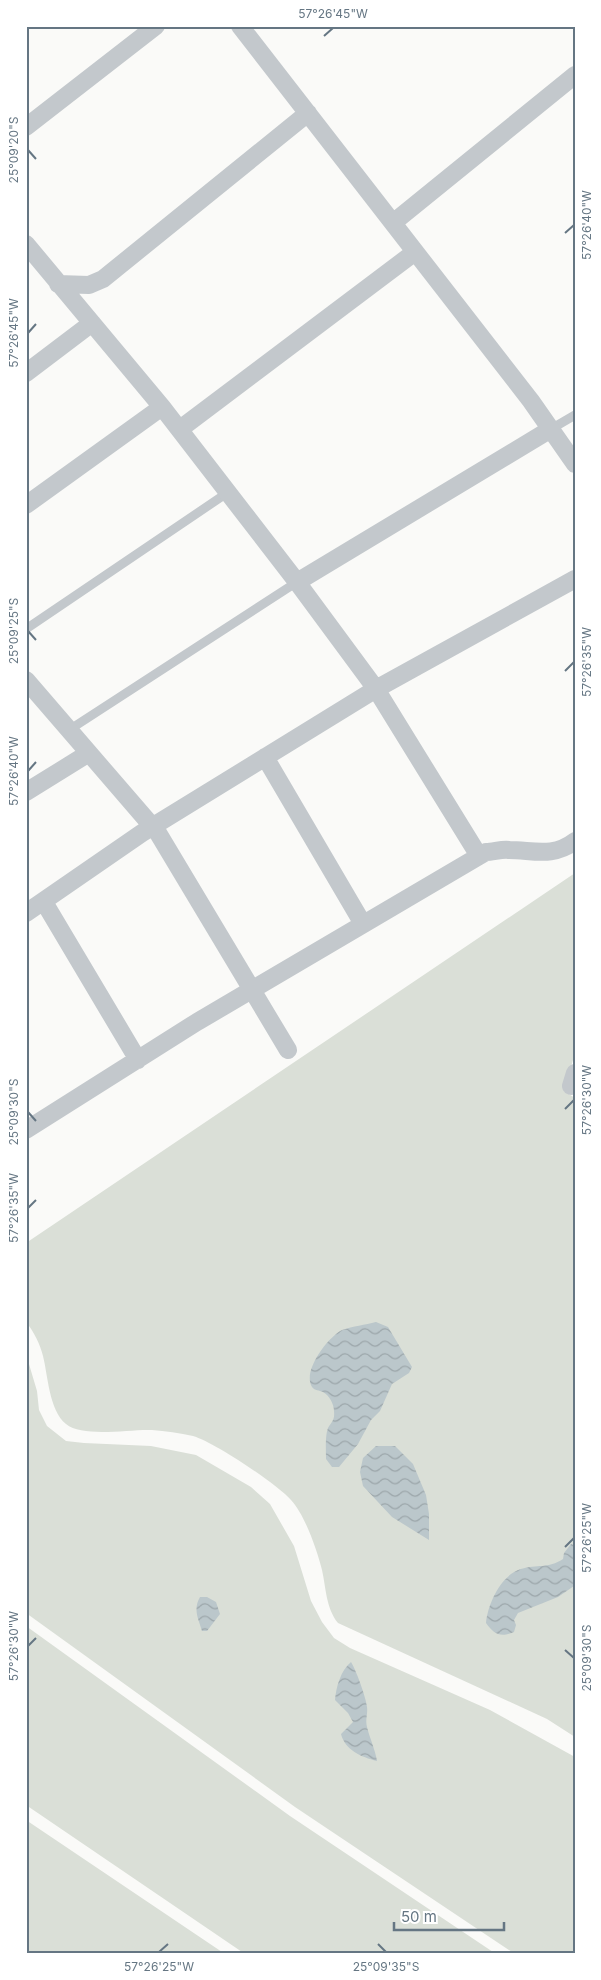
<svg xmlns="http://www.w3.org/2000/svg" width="601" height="1980" viewBox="0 0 601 1980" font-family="Inter,sans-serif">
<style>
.green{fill:#dadfd7}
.water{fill:url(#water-waves)}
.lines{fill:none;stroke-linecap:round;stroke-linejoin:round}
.lane{stroke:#c3c8cc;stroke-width:9}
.street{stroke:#c3c8cc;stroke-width:18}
.ticks{fill:none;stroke:#657683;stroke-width:2}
.neatline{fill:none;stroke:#657683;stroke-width:2}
.ticks-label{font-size:12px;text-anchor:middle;fill:#657683}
</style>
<defs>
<pattern id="water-waves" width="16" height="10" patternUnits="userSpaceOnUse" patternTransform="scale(1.25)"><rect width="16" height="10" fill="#bbc7cb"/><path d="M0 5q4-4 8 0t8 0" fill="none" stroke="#9ca6aa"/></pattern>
</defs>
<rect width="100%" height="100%" fill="#fafaf8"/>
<path class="green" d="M575 873V1053L564 1091 575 1098V1737L547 1719 338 1623C326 1608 326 1588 322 1570 317 1550 305 1515 291 1500 277 1484 214 1442 193 1436 180 1433 165 1431 152 1430 129 1429 83 1438 66 1424 49 1410 48 1376 43 1356 40 1344 34 1332 26 1322V1243Z
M26 1354 37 1391 39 1410 47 1426 66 1441 84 1443 151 1446 196 1455 251 1487 270 1504 294 1546 311 1601 322 1622 334 1638 350 1648 490 1710 575 1757V1954H515L295 1807 26 1613Z
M26 1626 290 1816 496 1954H245L26 1805Z
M26 1820 225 1954H26Z"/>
<path class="water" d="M376 1322 388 1327 412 1367 409 1373 392 1384 380 1411 371 1420 358 1444 339 1467H332L326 1459C326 1451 325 1436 328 1428 331 1422 335 1421 334 1411 334 1404 329 1395 323 1392 319 1390 315 1391 312 1387 302 1371 328 1337 342 1330 353 1326 365 1325 376 1322Z
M376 1446H395L413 1464 426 1495 429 1514V1540L392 1517 363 1486 360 1472 363 1458Z
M571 1544 575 1545 574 1586 558 1597 518 1613 514 1620 516 1625 514 1632C500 1638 494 1634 486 1623 488 1603 501 1575 521 1569 537 1564 548 1569 563 1559L564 1553Z
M200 1597H207L216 1602 220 1614 207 1631H202C198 1618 193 1609 200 1597Z
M351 1662C356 1670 366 1697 367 1707 368 1714 365 1720 367 1727 370 1739 375 1749 377 1761 361 1757 345 1750 341 1734L353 1722 348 1713 335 1700C336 1687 341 1670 351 1662Z"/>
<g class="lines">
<path class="lane" d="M551 429 575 415
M26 629 227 493
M69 730 297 582"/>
<path class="street" d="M240 26 531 401 575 464
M26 127 156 26
M394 222 575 75
M26 244 162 407 297 582 376 689 479 856
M58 284 89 285 103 279 308 113
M26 373 92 323
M180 429 415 252
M26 505 162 407
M297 582 551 429
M26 680 158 833 288 1050
M265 757 363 924
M26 792 89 753
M44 902 138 1060
M26 913 142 833 376 689 575 579
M571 1086 575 1073
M26 1130 197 1022 486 852C493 852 502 849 509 850 533 850 553 858 575 841"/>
</g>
<path class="ticks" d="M324 36 333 28M28 150 36 159M565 233 574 225M28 333 36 324M28 631 36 640M565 671 574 662M28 771 36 762M565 1109 574 1100M28 1112 36 1121M28 1208 36 1200M565 1547 574 1538M28 1646 36 1638M565 1650 574 1658M378 1944 386 1952M159 1952 168 1944"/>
<rect width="601" height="1980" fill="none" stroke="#ffffff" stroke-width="55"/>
<path d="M394 1922v8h110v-8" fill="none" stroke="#657683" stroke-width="2.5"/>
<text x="401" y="1922" font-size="15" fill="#657683" stroke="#ffffff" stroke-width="4" paint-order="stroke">50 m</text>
<rect x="28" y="28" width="546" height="1924" class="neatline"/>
<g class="ticks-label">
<text x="333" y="18">57°26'45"W</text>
<text transform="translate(14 150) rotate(-90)" y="4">25°09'20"S</text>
<text transform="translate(587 225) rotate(-90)" y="4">57°26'40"W</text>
<text transform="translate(14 333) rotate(-90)" y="4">57°26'45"W</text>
<text transform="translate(14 631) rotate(-90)" y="4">25°09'25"S</text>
<text transform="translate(587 662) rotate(-90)" y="4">57°26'35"W</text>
<text transform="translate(14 771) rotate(-90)" y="4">57°26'40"W</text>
<text transform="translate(587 1100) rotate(-90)" y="4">57°26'30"W</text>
<text transform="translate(14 1112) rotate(-90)" y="4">25°09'30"S</text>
<text transform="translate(14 1208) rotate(-90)" y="4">57°26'35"W</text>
<text transform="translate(587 1538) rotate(-90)" y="4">57°26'25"W</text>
<text transform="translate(14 1646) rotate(-90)" y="4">57°26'30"W</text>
<text transform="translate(587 1658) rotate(-90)" y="4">25°09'30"S</text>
<text x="159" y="1971">57°26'25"W</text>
<text x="386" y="1971">25°09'35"S</text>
</g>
</svg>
